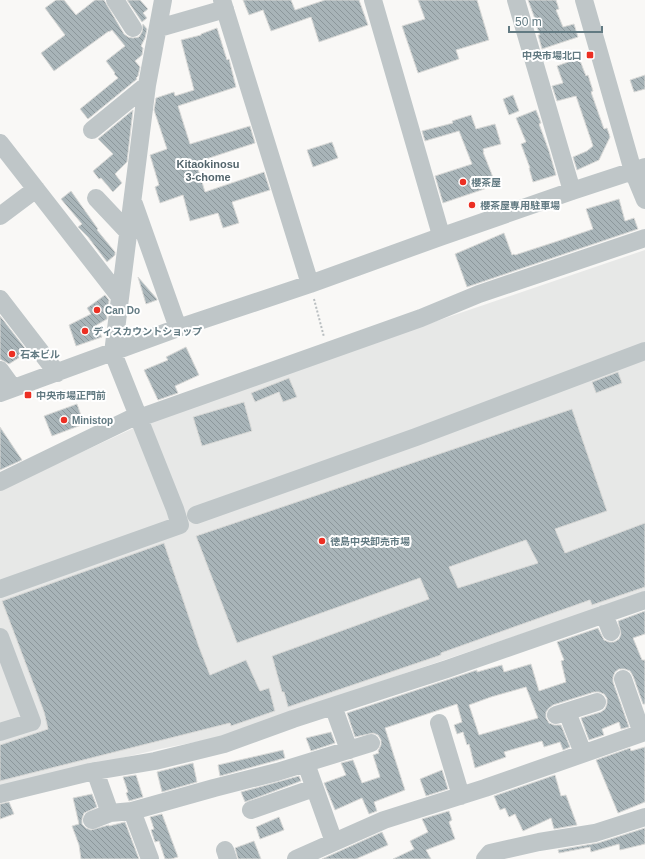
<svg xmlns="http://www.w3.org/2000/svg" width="645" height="859" viewBox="0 0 645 859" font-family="Arial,'Noto Sans JP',sans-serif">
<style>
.built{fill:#e7e8e7}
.building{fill:url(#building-back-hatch);stroke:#dadad8;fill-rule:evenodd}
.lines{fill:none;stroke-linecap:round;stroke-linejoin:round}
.path{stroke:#b9bec0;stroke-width:2;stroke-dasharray:2 2;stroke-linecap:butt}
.minor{stroke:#bfc6c8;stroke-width:18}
.poi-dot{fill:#ec2f23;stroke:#fff;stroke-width:1.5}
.labels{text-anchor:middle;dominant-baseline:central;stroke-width:4;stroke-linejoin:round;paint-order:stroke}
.poi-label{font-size:10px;font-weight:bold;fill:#627a82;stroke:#fff;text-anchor:start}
.neighbourhood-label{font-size:11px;font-weight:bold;fill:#54666d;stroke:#fff}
</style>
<defs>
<pattern id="building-back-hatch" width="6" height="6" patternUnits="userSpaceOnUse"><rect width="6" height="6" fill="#a8b4b8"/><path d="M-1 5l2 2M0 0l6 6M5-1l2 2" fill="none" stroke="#8c979b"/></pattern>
</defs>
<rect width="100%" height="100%" fill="#f9f8f6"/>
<path class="built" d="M645 250V592L261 722 226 736 160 749 57 773 0 788V490L164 414Z"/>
<path class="building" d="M56 0H64L76 15 95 0H104L124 34 128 37 133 38 139 37 142 32 143 24 147 29 145 38 141 46 143 48 142 55 135 61 140 67 138 76 136 78 137 79 88 119 80 109 118 78 114 74 115 73 106 61 125 46 112 30 109 32V31L54 71 41 53 65 35 45 8Z
M127 0H140L148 9 143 13 147 18 142 22Z
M243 0H291L295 10 325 0H359L368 25 319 42 311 17 271 31 263 10 249 15Z
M418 0H477L489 40 456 50 459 59 418 73 402 26 425 19Z
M528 0H556L559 9 556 10 563 27 574 24 578 37 542 49 538 35H540L534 20 535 19Z
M217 28 227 60 229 59 236 87 178 106 190 144 250 126 255 143 197 162 199 169H198L205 192 264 172 270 190 232 202 239 223 223 228 218 213 190 221 183 195 160 203 155 187 159 185 150 155 167 149 154 110 156 98 174 92 175 96 194 90 181 40 201 35V34Z
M579 58 586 76 588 75 593 91 591 92 604 129 607 128 610 137 599 160 577 170 573 157 587 151 593 146 576 96 557 101 552 86 563 83 557 66Z
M645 75V89L634 92 630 80Z
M513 95 519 111 509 115 503 99Z
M133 110 127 162 115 174 122 183 113 192 101 178 99 179 93 171 113 154 98 139Z
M536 110 541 123 539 124 549 151 556 175 533 182 529 168H530L521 144 526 142 516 118Z
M471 115 476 129 495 124 501 144 483 149 484 152H483L496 185 443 203 435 176 472 164 459 131 425 141 422 131 453 123 452 121Z
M332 142 338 158 313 167 307 150Z
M71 191 98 229 97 230 115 252V255L107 262 88 237 78 227 82 224 61 199Z
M619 199 625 221 634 218 638 229 467 287 455 254 504 233 512 255 514 254 515 255 558 241 593 229 586 209Z
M138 277 157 299V300L146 304Z
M105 295 109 300 108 309 104 312 107 317V319L95 326 102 337 76 346 69 325 91 314 87 308Z
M0 316 28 352 9 364 0 359Z
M186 347 199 375 175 386 178 393 158 400 144 370 168 360 166 357Z
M618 372 622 383 596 393 592 382Z
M289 378 297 397 283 402 279 392 255 402 251 393Z
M244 402 252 431 202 446 193 417Z
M77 404 84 424 52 436 44 416Z
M572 409 607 511 555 529 565 553 645 523V587L592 605 590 600 441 653V655L288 707 284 692H282L272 656 429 599 420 578 237 643 196 536ZM526 540 538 563 458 588 449 567Z
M0 427 22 460 0 470Z
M164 543 199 647 210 675 246 660 260 691 269 688 275 711 231 726 230 723 0 781V745L48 729 44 712 2 601Z
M645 611V634L633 638 642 660H645V704H643L633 676 630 671 625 669H619L615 672 613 677V682L629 727 621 729 619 722 602 729 604 735 589 740 581 718 601 712 605 709 607 704V698L604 694 599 692H594L553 705 549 708 546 712V718L549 723 554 725H561L570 747 563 750 560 742 544 747 542 741 504 752 506 757 475 768 469 744 467 745 463 732 457 734 454 725 462 722 457 704 385 728 405 790 374 802 377 811 369 814 362 798 335 810 324 783 346 775 341 763 353 760 362 783 380 777 373 755 379 753 378 751 381 745V740L378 735 373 733 355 737 347 713 477 670V672L502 665 504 672 531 664 539 691 566 682 561 661 564 660 557 642 598 628 604 640 609 642H614L619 639 621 634 618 621ZM526 687 538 718 479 735 469 705 491 697Z
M331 732 335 743 311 751 306 738Z
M645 747V802L618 813 596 760 630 748 631 751Z
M283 750 285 758 220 776 218 765Z
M193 763 197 782 162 792 157 772Z
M442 770 448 789 426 796 420 779Z
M136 775 143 797 129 801 126 793 128 792 123 777Z
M555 775 561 796 566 795 577 825 554 829 551 818 523 831 515 814 509 817 505 808 500 810 494 796Z
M299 776 301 781 245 802 241 792Z
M92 794 97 807 84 813 82 819V824L86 828 91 830 109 825V826L125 822 139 859H81L79 845 72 826 79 824 73 798Z
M9 802 14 814 0 819V804Z
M449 811 452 820 449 822 455 839 426 850 431 859H393L414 849 410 841 428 832 422 819Z
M162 814 178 857 171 859H165L159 841 155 842 151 830 154 829 150 817Z
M279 817 284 830 260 839 256 827Z
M645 828V844L620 850 619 844 591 852 590 847 559 853 558 850 598 843Z
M382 832 388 845 356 859H322Z
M254 841 261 859H238L235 848Z"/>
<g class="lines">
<path class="path" d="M314 299 324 337"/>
<path class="minor" d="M115 0 133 28
M222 0 310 284
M373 0 439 228 440 237
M516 0 572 191
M584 0 633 171 645 200
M159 28 225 9
M92 130 147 85
M0 143 120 297
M96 198 129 233
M134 204 178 328
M0 216 36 189
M0 299 57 373
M0 370 13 388
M0 393 178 328 310 284 440 237 572 191 645 167
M139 418 421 318 479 294 645 238
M0 482 138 415
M196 515 416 437 645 351
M0 589 180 525 175 509 113 353 147 85 163 0
M604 614 611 632
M0 637 32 722 0 732
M623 679 642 733
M333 706 349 750
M567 712 583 753
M556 715 597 702
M439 723 461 796
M95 771 110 813 132 811 150 859
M309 772 334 842
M0 794 90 772 155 761 224 744 293 719 447 669 645 600
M251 810 314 788
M132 811 214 788 277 772 371 743
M92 820 110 813
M225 850 228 859
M296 859 384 820 485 788 645 732
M485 859 490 853 539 842 595 833 645 817"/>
</g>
<g class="poi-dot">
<rect x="586" y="51" width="8" height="8" rx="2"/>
<circle cx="463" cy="182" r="4"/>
<circle cx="472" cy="205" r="4"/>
<circle cx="97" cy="310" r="4"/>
<circle cx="85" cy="331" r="4"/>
<circle cx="12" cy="354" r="4"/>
<rect x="24" y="391" width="8" height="8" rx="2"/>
<circle cx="64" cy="420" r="4"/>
<circle cx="322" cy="541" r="4"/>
</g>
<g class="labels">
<g class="poi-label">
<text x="582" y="55" text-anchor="end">中央市場北口</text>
<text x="471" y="182">櫻茶屋</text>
<text x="480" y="205">櫻茶屋専用駐車場</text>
<text x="105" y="310">Can Do</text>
<text x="93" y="331">ディスカウントショップ</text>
<text x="20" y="354">石本ビル</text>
<text x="36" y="395">中央市場正門前</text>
<text x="72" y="420">Ministop</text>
<text x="330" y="541">徳島中央卸売市場</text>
</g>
<g class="neighbourhood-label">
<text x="208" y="164">Kitaokinosu<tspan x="208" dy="13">3-chome</tspan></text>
</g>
</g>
<path d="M509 26v6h93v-6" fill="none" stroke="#627a82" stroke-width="2"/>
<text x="515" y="26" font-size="12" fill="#627a82" stroke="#ffffff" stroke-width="3" paint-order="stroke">50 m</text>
</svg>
